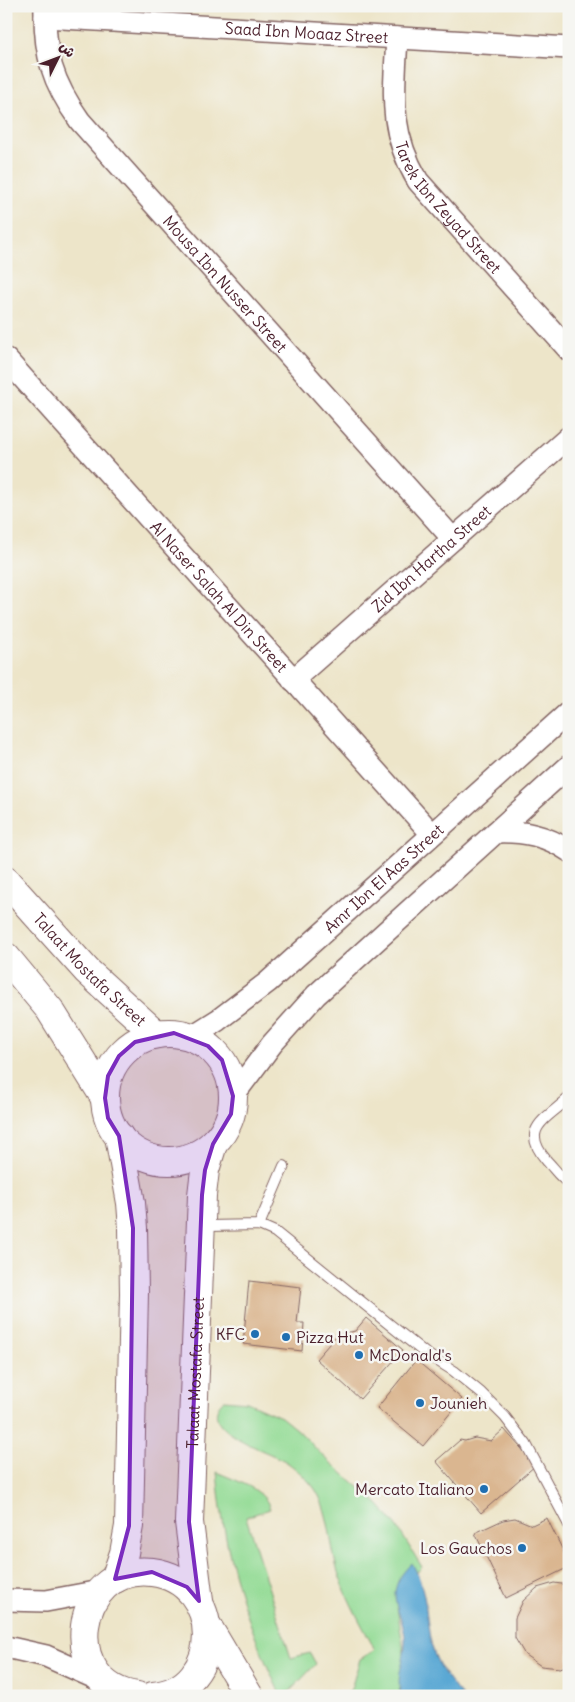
<svg xmlns="http://www.w3.org/2000/svg" width="575" height="1702" viewBox="0 0 575 1702" font-family="Delius,'Playpen Sans Arabic',sans-serif">
<style>
.green{fill:#95dc97;stroke:#707e61}
.water{fill:#5aa8d4;stroke:#526480}
.building{fill:#dab690}
.lines{fill:none;stroke-linecap:round;stroke-linejoin:round}
.lane-casing{stroke:#836462;stroke-width:12}
.street-casing{stroke:#836462;stroke-width:24}
.secondary-casing{stroke:#836462;stroke-width:30}
.lane{stroke:#fff;stroke-width:10}
.street{stroke:#fff;stroke-width:21}
.secondary{stroke:#fff;stroke-width:28}
.marked{fill:#7b2cbf;fill-opacity:0.2;stroke:#7b2cbf;stroke-width:4;stroke-linejoin:round}
.poi-dot{fill:#1f6fb2;stroke:#f6f6f2;stroke-width:2}
.labels{text-anchor:middle;dominant-baseline:central;stroke-width:5;stroke-linejoin:round;paint-order:stroke}
.street-label{font-size:16px;fill:#4a1f2b;stroke:#f6f6f2}
.poi-label{font-size:16px;fill:#4a1f2b;stroke:#f6f6f2;text-anchor:end}
</style>
<rect width="100%" height="100%" fill="#f6f6f2"/>
<filter id="ink" filterUnits="userSpaceOnUse"><feTurbulence type="fractalNoise" baseFrequency=".02" numOctaves="2"/><feDisplacementMap in="SourceGraphic" scale="10" xChannelSelector="R" yChannelSelector="G"/><feConvolveMatrix kernelMatrix="1 2 1 2 8 2 1 2 1" color-interpolation-filters="sRGB"/></filter>
<filter id="wash" filterUnits="userSpaceOnUse"><feTurbulence type="fractalNoise" baseFrequency=".0096" numOctaves="4" result="noise"/><feDisplacementMap in="SourceGraphic" scale="20" xChannelSelector="R" yChannelSelector="G"/><feGaussianBlur stdDeviation="1.12" result="paint"/><feColorMatrix in="noise" values="0 0 0 0 0 0 0 0 0 0 0 0 0 0 0 0 0 1.4 0 .05"/><feComposite in="paint" operator="in"/></filter>
<g filter="url(#wash)">
<rect width="100%" height="100%" fill="#ede5c9"/>
<path class="green" d="M224 1400 247 1402 281 1417 302 1434 322 1455 378 1504 396 1525 422 1567 399 1592 397 1607 405 1659 399 1696H344L351 1689 360 1659 375 1650C363 1627 349 1603 340 1578 329 1549 331 1506 311 1484 304 1476 293 1466 285 1461 267 1451 193 1428 224 1400Z
M217 1472C235 1481 265 1488 270 1509L246 1517 291 1658 310 1653 316 1664 285 1696H281C245 1620 224 1556 217 1472Z"/>
<path class="water" d="M412 1563C427 1590 425 1610 430 1638 434 1661 447 1679 462 1696H401C395 1672 405 1664 405 1642 406 1625 394 1609 395 1593 396 1580 404 1571 412 1563Z"/>
<g id="blocks">
<path class="building" d="M249 1281 301 1287 297 1323H304L302 1351 243 1344Z
M366 1318 403 1350 360 1399 316 1359 337 1335 355 1331Z
M416 1360 462 1399 423 1446 377 1408Z
M504 1429 536 1465 481 1513 436 1461 460 1440 465 1441 475 1438 491 1441Z
M515 1518 532 1525 547 1518 569 1563V1567L506 1598 475 1533 503 1520Z
M554 1583 569 1585V1665L560 1668 541 1666 525 1655 515 1638V1618L523 1601 537 1588Z"/>
</g>
</g>
<g filter="url(#ink)">
<use href="#blocks" fill-opacity="0" stroke="#836462" stroke-width="1"/>
<g class="lines">
<g class="lane-casing">
<path id="lane" d="M569 1098C545 1120 519 1129 547 1161 554 1168 560 1178 569 1183
M203 1222 208 1226 259 1225 275 1232 425 1353 454 1371 481 1393 505 1417 526 1444 569 1525
M259 1225 284 1166"/>
</g>
<g class="street-casing">
<g id="street">
<path id="s1" d="M45 6C44 54 52 82 80 121L453 539"/>
<path id="s2" d="M45 17 569 48"/>
<path id="s3" d="M397 38C394 94 388 130 418 181L569 350"/>
<path id="s4" d="M6 359 432 834"/>
<path id="s5" d="M293 680 569 437"/>
<path d="M496 832C523 831 546 835 569 851"/>
<path id="s6" d="M191 1037 218 1020 268 982 569 712"/>
<path d="M233 1096 272 1044 316 995 569 766"/>
<path d="M6 1600 46 1601 100 1591"/>
<path d="M6 1647 46 1656 104 1682"/>
</g>
</g>
<g class="secondary-casing">
<g id="secondary">
<path id="s7" d="M6 881 87 971 156 1034"/>
<path d="M6 957 50 1010 105 1098"/>
<circle cx="169" cy="1097" r="64"/>
<path d="M115 1579 124 1553 129 1526 134 1293 133 1228 131 1203 119 1136"/>
<path id="s8" d="M199 1601 189 1522 202 1195 205 1170 213 1144"/>
<path d="M208 1627 249 1696"/>
<path d="M137 1696C58 1686 72 1563 152 1572 225 1581 225 1690 153 1696"/>
</g>
</g>
<use href="#lane" class="lane"/>
<use href="#street" class="street"/>
<use href="#secondary" class="secondary"/>
</g>
</g>
<path class="marked" d="M174 1033 208 1046 222 1060 233 1096 231 1114 213 1144 205 1170 202 1195 189 1522 199 1601 187 1587 152 1572 115 1579 129 1526 133 1228 119 1136 108 1118 105 1098 108 1076 119 1056 135 1042Z"/>
<g class="poi-dot">
<circle cx="255" cy="1334" r="5"/>
<circle cx="286" cy="1337" r="5"/>
<circle cx="359" cy="1355" r="5"/>
<circle cx="420" cy="1403" r="5"/>
<circle cx="484" cy="1489" r="5"/>
<circle cx="522" cy="1548" r="5"/>
</g>
<g class="labels">
<g class="street-label">
<text stroke="none"><textPath href="#s2" startOffset="262">Saad Ibn Moaaz Street</textPath></text>
<text stroke="none"><textPath href="#s3" startOffset="186">Tarek Ibn Zeyad Street</textPath></text>
<text stroke="none"><textPath href="#s1" startOffset="341">Mousa Ibn Nusser Street</textPath></text>
<text stroke="none"><textPath href="#s5" startOffset="184">Zid Ibn Hartha Street</textPath></text>
<text stroke="none"><textPath href="#s4" startOffset="319">Al Naser Salah Al Din Street</textPath></text>
<text stroke="none"><textPath href="#s6" startOffset="250">Amr Ibn El Aas Street</textPath></text>
<text stroke="none"><textPath href="#s7" startOffset="122">Talaat Mostafa Street</textPath></text>
<text stroke="none"><textPath href="#s8" startOffset="229">Talaat Mostafa Street</textPath></text>
</g>
<g class="poi-label">
<text x="245" y="1334">KFC</text>
<text x="296" y="1337" text-anchor="start">Pizza Hut</text>
<text x="369" y="1355" text-anchor="start">McDonald's</text>
<text x="430" y="1403" text-anchor="start">Jounieh</text>
<text x="474" y="1489">Mercato Italiano</text>
<text x="512" y="1548">Los Gauchos</text>
</g>
</g>
<rect width="575" height="1702" fill="none" stroke="#f6f6f2" stroke-width="25"/>
<g transform="translate(58 58) rotate(48)" stroke="#f6f6f2" stroke-width="4" paint-order="stroke">
<path d="M0-4L9 19L0 12L-9 19Z" fill="#4a1f2b"/>
<text y="-8" font-size="14" font-weight="bold" text-anchor="middle" fill="#4a1f2b">ش</text>
</g>
</svg>
